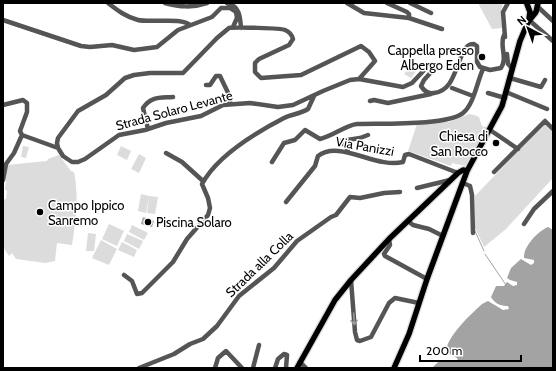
<svg xmlns="http://www.w3.org/2000/svg" width="556" height="371" viewBox="0 0 556 371" font-family="Cabin,sans-serif">
<style>
.green{fill:#dcdcdc}
.water{fill:#a3a3a3}
.lines{fill:none;stroke-linecap:round;stroke-linejoin:round}
.stream{stroke:#a3a3a3;stroke-width:1}
.major-casing{stroke:#dbdbdb;stroke-width:8}
.minor{stroke:#555;stroke-width:4.5}
.major{stroke:#000;stroke-width:5.5}
.oneway{stroke:#999}
.poi-dot{fill:#000;stroke:#fff;stroke-width:1.5}
.labels{text-anchor:middle;dominant-baseline:central;stroke-width:3;stroke-linejoin:round;paint-order:stroke}
.poi-label{font-size:13px;fill:#000;stroke:#fff;text-anchor:end}
.street-label{font-size:13px;fill:#000;stroke:#fff}
</style>
<rect width="100%" height="100%" fill="#fff"/>
<path class="green" d="M478 3H499L503 5 501 10 502 28 492 29Z
M413 63 419 67 411 78 404 74Z
M469 114C484 117 477 117 483 127L489 126 465 166 452 163 451 166 408 151 417 124 449 122Z
M545 123 553 131V178L506 229 484 247 475 228V196Z
M23 146 29 147 26 158 21 157Z
M121 146 131 151 127 160 117 155Z
M139 154 146 158 139 173 131 169Z
M59 155 71 171 74 172C79 196 76 220 72 245L57 243 55 261 45 263 16 259 12 253 9 256 3 247V200L6 199 7 191 5 190 7 165 47 161 48 159Z
M141 194 149 196 146 213 138 211Z
M149 196 158 197 155 214 147 213Z
M109 224 124 231 117 246 102 239Z
M132 225 148 233 144 240 129 232Z
M88 233 96 234 94 251H86Z
M127 234 143 241 139 249 124 241Z
M101 240 117 249 109 265 92 258Z
M122 242 137 250 134 257 118 250Z"/>
<path class="water" d="M143 217 154 221 152 227 141 224Z
M548 227 553 230V368H432L438 362 458 361 457 358 446 352C447 336 470 315 482 304L488 301 503 310 509 309 508 306C501 306 495 304 491 297L496 286H504L507 282 513 286 517 285V282L510 280 507 278 511 268 521 259 531 265 534 263V260L524 258C523 247 538 231 548 227Z"/>
<g class="lines">
<path class="stream" d="M553 61V73
M475 231 484 251
M485 254 506 285"/>
<g class="major-casing">
<path id="major" d="M527 4 530 12 529 19
M297 368 335 300 351 280 389 239 458 173 463 170 467 171
M394 368 409 334 427 279 467 171 502 106 520 41 528 22 536 12 538 3"/>
</g>
<path class="minor" d="M108 3C117 10 126 17 138 20 151 23 182 17 190 25
M165 3C180 7 192 8 207 3
M227 3C240 7 240 16 241 28
M347 3 364 13 409 18V14L407 12 387 3
M410 3 431 13
M537 6 553 21
M409 18 442 29
M3 20 81 46 90 47 112 45 134 50 157 47 178 30 212 17 221 8H230L236 12 237 18 233 27
M529 20 553 41
M505 37 503 12 508 3
M507 54 508 64 512 68
M510 78 541 87 545 80
M359 79 375 61 369 52 361 46 301 75 261 78 255 72V63L259 59 289 45 293 39C292 35 290 32 285 30 282 28 234 27 229 28L217 38 183 73H150L134 75 125 78 106 95 78 111 58 138 57 143 58 148 63 156 72 162H78L85 159 119 135 145 130 166 123 201 116 223 105 250 103 278 107 293 105 323 91 350 80 359 79 403 87 412 83 429 65 432 66 433 70 424 80 421 86C424 91 428 94 434 93 456 90 455 62 466 48 468 45 471 44 474 44L477 46V62L480 67 490 70 501 68C508 58 499 45 504 35
M206 85H210L216 76H220L231 99 228 104
M452 88 473 96
M506 92 547 109
M488 93 505 98
M370 101 374 100 388 103 431 94
M3 105 23 100 27 103V112L20 131 22 135
M148 129 143 108C151 96 160 98 173 97
M490 130 518 149
M348 152 347 148 341 141 360 138 368 135
M166 153 182 162 203 181
M272 162 284 143 295 140 305 130 320 139C333 136 346 125 357 124 379 123 447 126 463 113 474 104 477 82 483 69
M494 172 545 121 553 129
M3 180 6 164 14 153 22 135 58 148
M463 183 470 186 472 195 473 233
M417 188 450 180
M286 202 315 166 318 156C339 139 376 169 403 162L405 155 409 154 458 173
M408 221 413 225 429 229 443 236
M524 224 534 209 553 191
M389 239 390 245 384 254 385 256 427 279
M124 275 132 281 137 294 142 293 173 262 187 239 208 215 210 208 208 198 202 184C217 156 257 132 284 118 292 114 300 114 308 109L314 96
M351 280 355 332 357 340 360 341 371 337 389 303 395 298 419 303
M300 362 306 368
M139 368 174 354 190 344 203 339 217 326 239 296 274 268 297 241 331 217 336 215 350 197 360 198 384 193 400 192
M215 368 218 358 226 351 242 368
M253 368 259 345
M275 368 278 359 284 354 287 355 286 368"/>
<use href="#major" class="major"/>
</g>
<defs><path id="oneway-shaft" d="M-6 0H5M1.5-3L5.5 0L1.5 3" fill="none" stroke-width="1.6" stroke-linecap="round" stroke-linejoin="round"/></defs>
<use class="oneway" href="#oneway-shaft" transform="translate(354 319) rotate(87)"/>
<g class="poi-dot">
<circle cx="482" cy="57" r="4"/>
<circle cx="496" cy="143" r="4"/>
<circle cx="40" cy="212" r="4"/>
<circle cx="148" cy="222" r="4"/>
</g>
<g class="labels">
<g class="poi-label">
<text x="474" y="50">Cappella presso<tspan x="474" dy="15">Albergo Eden</tspan></text>
<text x="488" y="136">Chiesa di<tspan x="488" dy="15">San Rocco</tspan></text>
<text x="48" y="205" text-anchor="start">Campo Ippico<tspan x="48" dy="15">Sanremo</tspan></text>
<text x="156" y="222" text-anchor="start">Piscina Solaro</text>
</g>
<g class="street-label">
<text transform="translate(174 110) rotate(-15)">Strada Solaro Levante</text>
<text transform="translate(365 146) rotate(10)">Via Panizzi</text>
<text transform="translate(259 264) rotate(-44)">Strada alla Colla</text>
</g>
</g>
<rect width="556" height="371" fill="none" stroke="#000000" stroke-width="8"/>
<g transform="translate(528 28) rotate(319)" stroke="#ffffff" stroke-width="3" paint-order="stroke">
<path d="M0-3L7 15L0 10L-7 15Z" fill="#000000"/>
<text y="-6" font-size="11" font-weight="bold" text-anchor="middle" fill="#000000">N</text>
</g>
<path d="M420 355v6h101v-6" fill="none" stroke="#000000" stroke-width="2"/>
<text x="426" y="355" font-size="12" fill="#000000" stroke="#ffffff" stroke-width="3" paint-order="stroke">200 m</text>
</svg>
